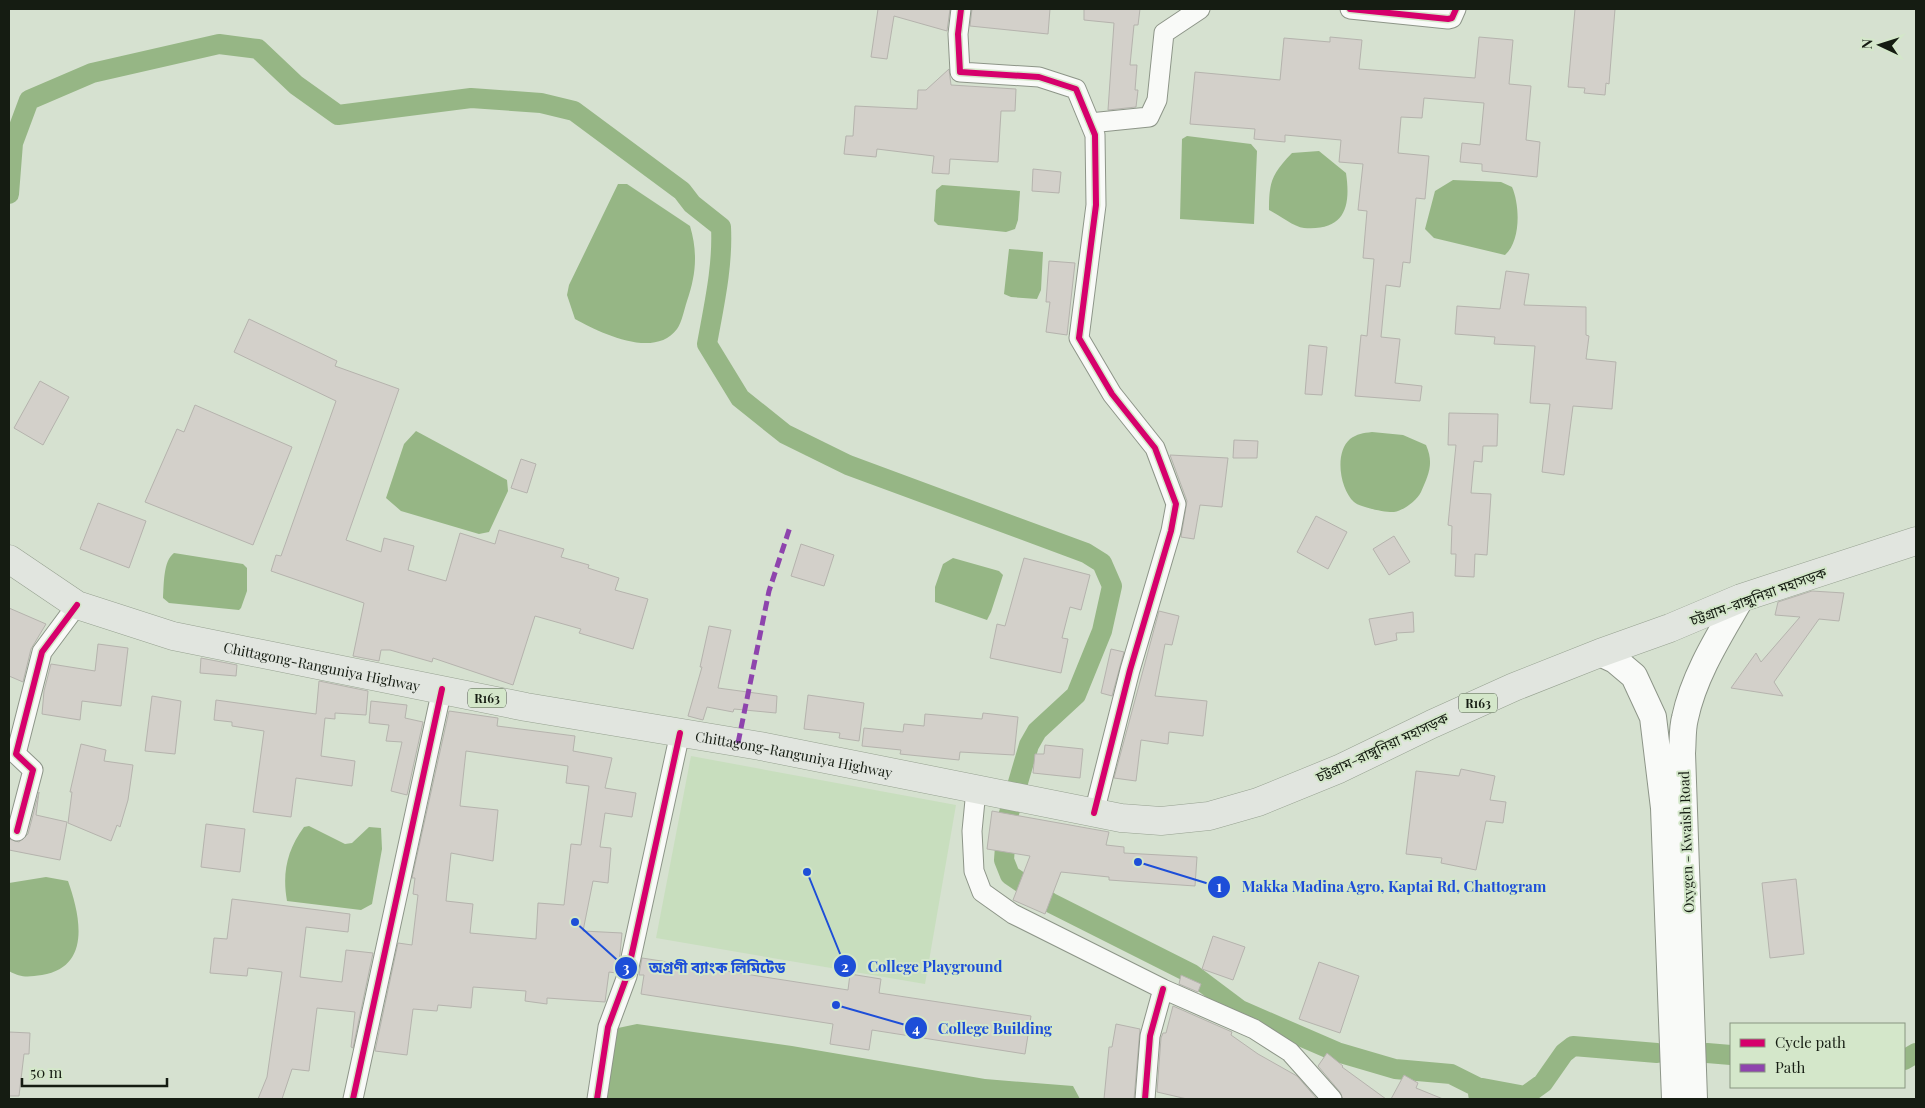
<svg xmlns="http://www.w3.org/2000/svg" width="1925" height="1108" viewBox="0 0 1925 1108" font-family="'Playfair Display','Noto Sans Bengali',serif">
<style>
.green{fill:#c8debe}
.water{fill:#96b685}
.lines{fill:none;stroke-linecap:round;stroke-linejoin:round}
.canal{stroke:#96b685;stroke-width:20}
.building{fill:#d3d0ca;stroke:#b5b3ad;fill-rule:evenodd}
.street-casing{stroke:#8d9588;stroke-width:21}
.secondary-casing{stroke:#8d9588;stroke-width:28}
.primary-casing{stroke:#96a190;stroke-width:29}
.street{stroke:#f9faf8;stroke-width:19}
.secondary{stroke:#f9faf8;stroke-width:26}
.primary{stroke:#e1e5df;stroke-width:28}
.quiet{stroke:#8e44ad;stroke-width:5;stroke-dasharray:10 5;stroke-linecap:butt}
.cycleway-casing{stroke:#d4e7ca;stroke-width:9}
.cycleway{stroke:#d6006c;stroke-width:6}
.labels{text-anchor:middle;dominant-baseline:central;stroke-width:4;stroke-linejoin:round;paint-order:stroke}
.shield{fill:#d4e7ca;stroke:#4e5949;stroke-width:1}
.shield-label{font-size:12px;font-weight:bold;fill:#151c12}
.street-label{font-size:14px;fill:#151c12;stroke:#d4e7ca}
.leader{fill:none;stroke:#1d4ed8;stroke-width:2}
.callout-dot{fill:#1d4ed8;stroke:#d4e7ca;stroke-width:2}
.mark-label{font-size:15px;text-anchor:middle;font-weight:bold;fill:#fff}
.callout-label{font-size:15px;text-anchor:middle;font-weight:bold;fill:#1d4ed8;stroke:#d4e7ca;stroke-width:4;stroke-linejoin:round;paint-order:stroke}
</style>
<rect width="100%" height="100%" fill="#d6e1d0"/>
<path class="green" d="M691 756 956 805 925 984 656 938Z"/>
<path class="water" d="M1187 136 1251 144 1257 151 1254 224 1180 219 1182 139Z
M1319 151 1346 173C1351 207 1345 231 1304 228 1294 227 1279 215 1269 210 1269 181 1272 174 1292 153Z
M1453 180 1501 182 1512 187C1520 205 1521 241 1505 255L1434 238 1425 229 1435 191Z
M618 184H627L690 226C698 253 696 275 687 301 684 310 682 322 677 329 654 360 599 332 575 319L567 295 569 285Z
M942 185 1020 191 1018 220 1015 229 1006 232 938 225 934 221 936 190Z
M1009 249 1043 252 1041 290 1037 299 1011 297 1004 294Z
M416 431 507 480 508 491 489 532 479 534 401 511 386 498 404 444Z
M1372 432 1403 435 1426 445C1434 463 1429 474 1421 492 1417 500 1405 510 1394 512 1387 513 1359 507 1354 502 1340 489 1334 453 1350 439 1357 434 1363 433 1372 432Z
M174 553 243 564 247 568V591L241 608 239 610 169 603 163 598C164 585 163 561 174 553Z
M953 558 999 571 1003 575 991 612 987 620 935 602V587L943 564Z
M309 826 345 844 352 843 369 827 381 828 382 849 372 904 361 910 287 901C282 873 287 850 304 827Z
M46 877 68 881C80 915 92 967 42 975 28 977 21 978 9 971V883Z
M637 1024 792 1046 985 1079 1073 1086 1080 1099H604L618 1028Z"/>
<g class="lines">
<path class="canal" d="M9 194 13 143 29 100 92 73 219 44 258 49 296 85 338 115 471 98 541 103 574 111 682 191 692 204 721 227C723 266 714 305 707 344L740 398 785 434 848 465 1086 553 1102 563 1112 586 1102 631 1076 695 1037 731 1029 745 1007 820 1004 860 1010 875 1051 903 1192 974 1240 1010 1337 1052 1395 1069 1451 1074 1477 1087 1479 1099
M1707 1053 1731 1055
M1904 1060 1916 1053
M1477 1087 1525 1096 1543 1083 1564 1053 1573 1046 1657 1053"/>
</g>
<path class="building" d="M878 9H950L947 31 894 16 887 59 871 57Z
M972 9H1050L1048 34 970 26Z
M1084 9H1140L1138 25H1134L1130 65H1137L1135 90H1138L1136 107 1108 110 1114 23 1084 20Z
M1575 9H1615L1609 84 1606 83 1605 95 1584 93 1585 88 1568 87Z
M1330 37 1362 40 1359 69 1475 78 1479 37 1513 40 1509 84 1531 86 1526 140 1540 142 1537 177 1482 171V164L1460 162 1462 143 1480 145 1484 103 1424 98 1422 118 1401 117 1398 153 1429 156 1425 199 1416 198 1410 263 1403 262 1400 287 1386 285 1381 337 1400 339 1395 383 1422 386 1420 401 1355 396 1361 335 1367 336 1374 259 1363 258 1367 211 1358 210 1363 164 1339 162 1341 140 1285 135V142L1254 139 1255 129 1190 124 1195 72 1280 80 1284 38 1330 42Z
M949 69 951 85 1016 89 1015 111H1001L998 162 950 159 949 174 932 173 934 156 877 149 876 157 844 154 846 136H853L855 106 917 109 918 90H926Z
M1033 169 1061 172 1059 193 1032 191Z
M1049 261 1075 263 1067 335 1046 332 1050 302H1046Z
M1506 271 1529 274 1524 305 1586 307V335L1589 336 1586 359 1616 362 1612 409 1573 406 1564 475 1542 472 1550 404 1530 403 1535 346 1494 344 1495 337 1455 334 1457 306 1500 309Z
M249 319 337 361 335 366 399 389 346 540 381 552 384 538 414 546 408 570 446 581 460 533 495 544 499 530 564 549 561 557 589 565 588 568 619 578 615 590 648 599 633 649 579 633 581 629 535 616 513 685 433 658 432 662 390 650H381L379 661 353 656 364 603 271 571 276 555 281 556 336 401 234 352Z
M1309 345 1327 347 1322 395 1305 394Z
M40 381 69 397 43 445 14 428Z
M195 405 292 447 253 545 145 502 177 429 184 432Z
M1449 413 1498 414 1497 446H1483L1482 462 1474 461 1471 493 1491 494 1487 555 1475 554 1474 577 1455 576 1456 554H1451L1452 526 1448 525 1456 445H1448Z
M1234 440 1258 441 1257 458H1233Z
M1170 455 1228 458 1222 507 1200 505 1194 539 1181 537 1187 501Z
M521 459 536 464 527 493 511 488Z
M98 503 146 521 129 568 80 549Z
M1316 516 1347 532 1328 569 1297 552Z
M1394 536 1410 562 1389 575 1373 549Z
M801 544 834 555 824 586 791 576Z
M1024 558 1090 575 1081 610 1070 607 1062 638 1068 639 1061 673 990 658 997 624 1005 626Z
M1812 591 1844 593 1839 621 1819 619 1774 682 1783 696 1731 688 1756 653 1761 662 1800 617 1775 615 1778 602Z
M9 608 46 624 31 649 23 682 9 676Z
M1159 611 1179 616 1172 645 1165 644 1155 696 1207 701 1203 736 1169 732 1168 744 1141 740 1136 781 1114 778Z
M1413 612 1414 632 1396 633 1397 640 1375 645 1369 619Z
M709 626 731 630 718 688 777 696 776 713 734 709 733 712 707 707 703 720 688 716 702 667H700Z
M98 644 128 648 121 706 82 701 80 720 42 714 44 691 51 664 95 671Z
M1111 649 1124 652 1112 696 1101 693Z
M201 658 237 665 236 676 200 673Z
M319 681 368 691 366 715 335 713V719L325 718 321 756 355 761 352 786 296 778 291 817 253 812 264 731 232 726V722L214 720 216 700 316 714Z
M808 695 864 703 859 741 839 738 840 733 804 729Z
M152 696 181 701 175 754 145 751Z
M371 701 407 705 405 718 423 722 407 795 391 791 402 742 386 741 389 725 369 723Z
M449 711 498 718 497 726 575 736 573 751 612 758 605 788 636 793 632 817 605 813 600 847 611 848 608 883 593 881 583 931 622 933 620 954 616 973 609 972 605 1002 547 998V1004L525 1001 526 991 473 987 471 1008 438 1005 437 1011 413 1009 407 1055 375 1051 398 943 412 945 418 895 413 894 415 878H412ZM466 751 568 766 566 783 589 786 581 845 571 844 564 905 538 903 536 939 470 933 473 904 446 901 451 853 493 861 498 810 460 806Z
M983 713 1018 717 1014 755 960 752 959 760 900 754 901 750 862 746 864 728 903 732 904 724 924 726 925 714 982 719Z
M81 744 106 750 104 761 133 765 128 800 120 827 117 825 111 841 68 823 72 792H70Z
M1045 745 1083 749 1080 778 1033 773 1035 754H1044Z
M1461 769 1495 776 1490 800 1506 802 1503 823 1486 821 1476 870 1441 863 1442 858 1406 854 1416 771 1459 776Z
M39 792 36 815 67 822 60 860 9 850V839L19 842 28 834Z
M992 811 1109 832 1106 845 1124 847V853L1197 857 1195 886 1109 880V877L1061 872 1045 914 1013 900 1030 856 987 849Z
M206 824 245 829 240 872 201 867Z
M1796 879 1804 954 1770 958 1762 883Z
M232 899 350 914 348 932 306 927 300 977 342 982 346 950 373 953 353 1048 351 1047 355 1012 317 1008 309 1071 292 1069 282 1099H258L267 1077 282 972 248 968 247 976 210 973 214 938 227 939Z
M1213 936 1245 947 1233 980 1202 969Z
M642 958 848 990 850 974 881 979 879 993 1031 1016 1025 1054 872 1030 869 1050 830 1044 833 1024 641 994 644 975H639Z
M1319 962 1359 976 1340 1033 1299 1019Z
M1181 975 1201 984 1198 992 1179 984Z
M1173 1006 1232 1032 1231 1035 1258 1054 1297 1076 1317 1099H1187L1157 1092 1161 1038 1163 1033H1166Z
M1116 1024 1140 1029 1134 1099H1104L1109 1047H1112Z
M9 1032 30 1033 29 1054H24L19 1096H9Z
M1327 1053 1343 1066 1342 1067 1386 1099H1343L1340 1092 1318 1066Z
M1404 1075 1418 1083 1416 1088 1443 1099H1391Z"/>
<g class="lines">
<g class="street-casing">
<path id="street" d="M961 9 958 34 960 72 1039 77 1076 89 1095 135 1096 205 1079 338 1112 394 1155 448 1176 504 1171 531 1130 670 1094 813
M1350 9 1448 19 1452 18 1456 9
M1090 123 1149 117 1157 100 1164 33 1200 9
M976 790 972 831 974 871 982 892 1013 914 1163 989 1254 1029 1290 1052 1332 1099
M17 831 33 770 16 754 42 652 77 605
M353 1099 442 689
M597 1099 608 1027 627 976 680 733
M1145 1099 1150 1036 1163 989"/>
</g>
<g class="secondary-casing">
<path id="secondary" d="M1600 653 1615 660 1634 676 1653 717 1664 808 1675 1099
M1694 1099 1682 753C1683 742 1682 729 1685 718 1694 675 1719 636 1741 598"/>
</g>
<g class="primary-casing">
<g id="primary">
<path id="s1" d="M9 559 77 605 173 636 526 707 760 746 1121 818 1161 821 1209 816 1258 802 1339 769 1432 724 1514 687 1600 653 1670 628 1741 598 1916 541"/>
</g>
</g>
<use href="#street" class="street"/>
<use href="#secondary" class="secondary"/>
<use href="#primary" class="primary"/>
<path class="quiet" d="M738 743 769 591 790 527"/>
<g class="cycleway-casing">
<path id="cycleway" d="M961 9 958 34 960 72 1039 77 1076 89 1095 135 1096 205 1079 338 1112 394 1155 448 1176 504 1171 531 1130 670 1094 813
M1350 9 1448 19 1452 18 1456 9
M17 831 33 770 16 754 42 652 77 605
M353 1099 442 689
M597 1099 608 1027 627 976 680 733
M1145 1099 1150 1036 1163 989"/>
</g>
<use href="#cycleway" class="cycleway"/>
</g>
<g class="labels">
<g class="shield">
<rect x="468" y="688.5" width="38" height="19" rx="4"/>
<rect x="1459" y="693.5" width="38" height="19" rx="4"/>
</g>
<g class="shield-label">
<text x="487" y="698">R163</text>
<text x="1478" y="703">R163</text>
</g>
<g class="street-label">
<text transform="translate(1758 596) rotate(-20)">চট্টগ্রাম-রাঙ্গুনিয়া মহাসড়ক</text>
<text stroke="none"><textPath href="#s1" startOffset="335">Chittagong-Ranguniya Highway</textPath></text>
<text transform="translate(1382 747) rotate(-25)">চট্টগ্রাম-রাঙ্গুনিয়া মহাসড়ক</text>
<text stroke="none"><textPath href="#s1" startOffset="815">Chittagong-Ranguniya Highway</textPath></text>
<text transform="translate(1686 842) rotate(-92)">Oxygen - Kwaish Road</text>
</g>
</g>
<path class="leader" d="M1138 862L1219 887M807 872L845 966M575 922L626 968M836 1005L916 1028"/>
<g class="callout-dot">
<circle cx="1138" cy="862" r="5"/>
<circle cx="807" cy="872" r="5"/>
<circle cx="575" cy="922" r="5"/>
<circle cx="836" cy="1005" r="5"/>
<circle cx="1219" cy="887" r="12"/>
<circle cx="845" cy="966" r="12"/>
<circle cx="626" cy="968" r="12"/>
<circle cx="916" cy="1028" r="12"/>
</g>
<g class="mark-label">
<text x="1219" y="892">1</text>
<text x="845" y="972">2</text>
<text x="626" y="973">3</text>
<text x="916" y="1034">4</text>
</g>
<g class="callout-label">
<text x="1394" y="892">Makka Madina Agro, Kaptai Rd, Chattogram</text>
<text x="935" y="972">College Playground</text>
<text x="717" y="973">অগ্রণী ব্যাংক লিমিটেড</text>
<text x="995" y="1034">College Building</text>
</g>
<rect width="1925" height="1108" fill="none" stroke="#151c12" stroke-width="20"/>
<rect x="1730" y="1023" width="175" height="65" fill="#d4e7ca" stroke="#889680"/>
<rect x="1740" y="1039" width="25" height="8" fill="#d6006c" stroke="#889680"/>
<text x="1775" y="1048" font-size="15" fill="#151c12">Cycle path</text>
<rect x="1740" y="1064" width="25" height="8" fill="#8e44ad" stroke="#889680"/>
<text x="1775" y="1073" font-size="15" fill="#151c12">Path</text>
<g transform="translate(1880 45) rotate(274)" stroke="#d4e7ca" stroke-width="4" paint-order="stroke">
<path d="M0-4L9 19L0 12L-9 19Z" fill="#151c12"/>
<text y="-8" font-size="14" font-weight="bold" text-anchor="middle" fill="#151c12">N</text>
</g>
<path d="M22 1078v8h145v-8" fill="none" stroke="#151c12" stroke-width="2.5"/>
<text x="30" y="1078" font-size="15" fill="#151c12" stroke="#d4e7ca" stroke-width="4" paint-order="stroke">50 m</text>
</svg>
